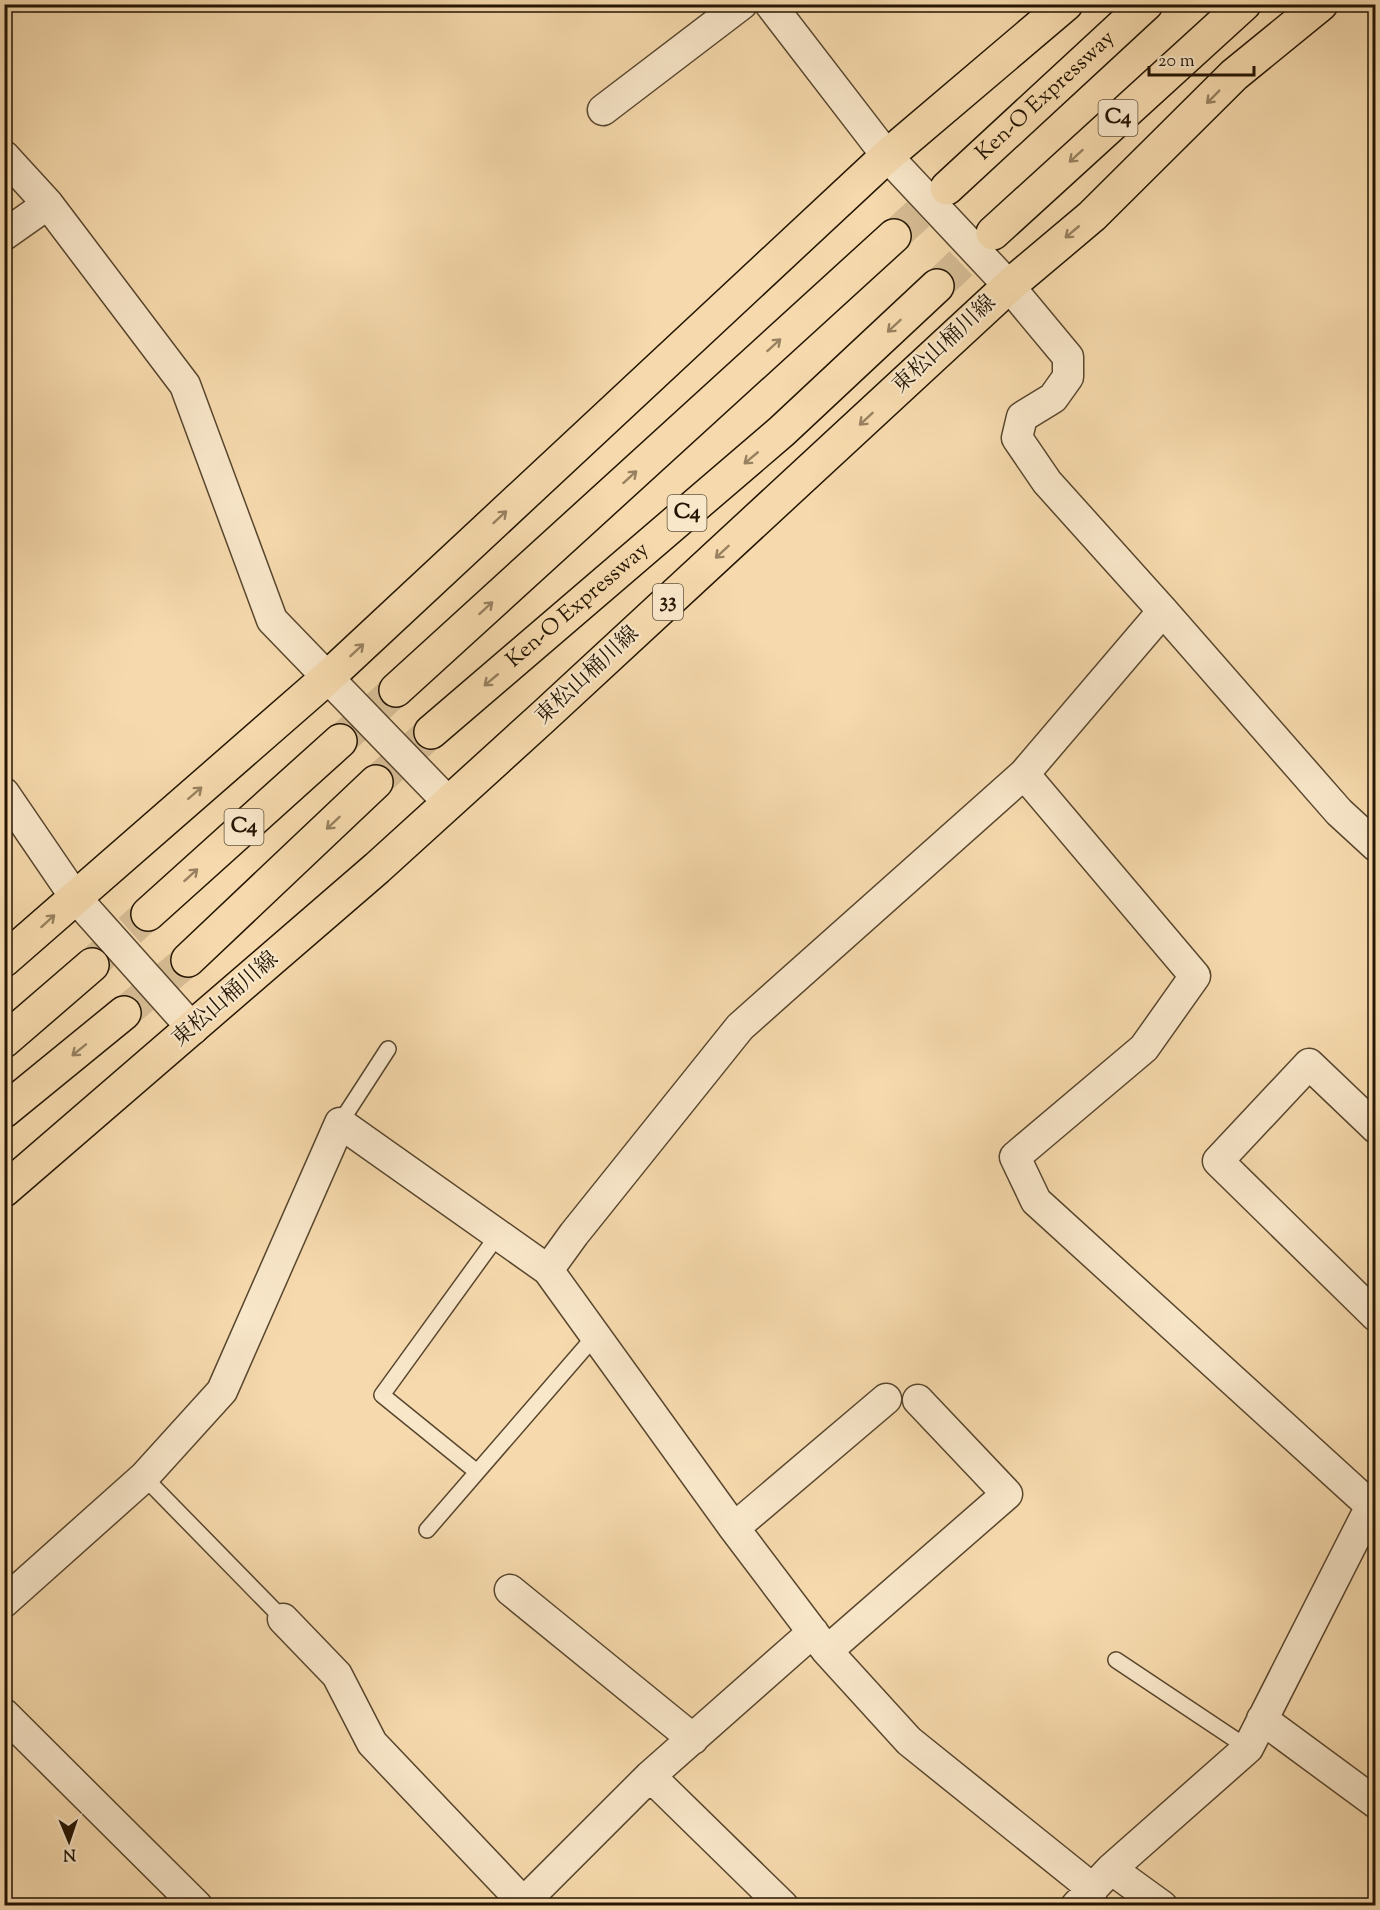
<svg xmlns="http://www.w3.org/2000/svg" width="1380" height="1910" viewBox="0 0 1380 1910" font-family="'Sorts Mill Goudy','Noto Serif JP',serif">
<style>
.lines{fill:none;stroke-linecap:round;stroke-linejoin:round}
.motorway-tunnel{stroke:#d6bc94;stroke-width:33;stroke-dasharray:33 16;stroke-linecap:butt}
.service-casing{stroke:#58462e;stroke-width:18}
.minor-casing{stroke:#58462e;stroke-width:33}
.primary-casing{stroke:#241503;stroke-width:36}
.motorway-casing{stroke:#241503;stroke-width:36}
.service{stroke:#f9e7ca;stroke-width:15}
.minor{stroke:#f9e7ca;stroke-width:30}
.primary{stroke:#f6daad;stroke-width:33}
.motorway{stroke:#f6daad;stroke-width:33}
.oneway{stroke:#988160}
.labels{text-anchor:middle;dominant-baseline:central;stroke-width:4.5;stroke-linejoin:round;paint-order:stroke}
.shield{fill:#f9e7ca;stroke:#64543f;stroke-width:1.5}
.shield-label{font-size:21px;font-weight:bold;fill:#241503}
.street-label{font-size:22px;fill:#241503;stroke:#f9e7ca}
</style>
<rect width="100%" height="100%" fill="#f6daad"/>
<filter id="stains"><feTurbulence type="fractalNoise" baseFrequency=".00333" numOctaves="4"/><feColorMatrix values="0 0 0 0 .2 0 0 0 0 .09 0 0 0 0 .02 0 0 0 .5 -.17"/></filter>
<radialGradient id="worn" r=".72"><stop offset=".6" stop-color="#630" stop-opacity="0"/><stop offset="1" stop-color="#630" stop-opacity=".3"/></radialGradient>
<g class="lines">
<path class="motorway-tunnel" d="M894 236 947 188
M937 286 993 233
M340 741 396 690
M376 782 431 732
M93 963 148 914
M124 1013 188 960"/>
<g class="service-casing">
<path id="service" d="M340 1123 388 1049
M477 1472 382 1395 498 1235
M144 1477 283 1619
M427 1530 595 1336
M1116 1660 1248 1748"/>
</g>
<g class="minor-casing">
<path id="minor" d="M770 4 887 156 1009 286 1068 357V377L1053 398 1022 417 1017 438 1047 482 1163 611 1339 812 1376 846
M603 110 742 4
M4 156 48 204 185 385 272 620 449 803
M4 235 48 204
M1024 774 1195 976 1144 1048 1015 1157 1036 1201 1371 1506
M4 793 75 897 193 1029
M1376 1128 1309 1064 1218 1161 1376 1316
M734 1528 886 1399
M510 1590 693 1739
M4 1602 144 1477 222 1391 340 1123 548 1270
M283 1619 337 1675 372 1743 523 1902
M827 1651 1007 1494 918 1400
M4 1714 197 1906
M1262 1719 1376 1803
M650 1776 783 1906
M1111 1869 1162 1906
M1093 1889 909 1741 827 1651 734 1528 548 1270 574 1234 740 1027 1024 774 1163 611
M520 1906 650 1776 813 1632
M1076 1906 1111 1869 1248 1748 1371 1506 1376 1501"/>
</g>
<g class="primary-casing">
<path id="primary" d="M4 960 327 678 887 156 1066 4
M4 1190 377 868 542 718 1009 286 1092 216 1234 75 1321 4"/>
</g>
<g class="motorway-casing">
<g id="motorway">
<path id="s1" d="M947 188 1146 4"/>
<path d="M993 233 1244 4"/>
<path d="M396 690 894 236"/>
<path id="s2" d="M431 732 782 431 937 286"/>
<path d="M148 914 340 741"/>
<path d="M188 960 376 782"/>
<path d="M4 1041 92 965"/>
<path d="M4 1111 124 1013"/>
</g>
</g>
<use href="#service" class="service"/>
<use href="#minor" class="minor"/>
<use href="#primary" class="primary"/>
<use href="#motorway" class="motorway"/>
</g>
<defs><path id="oneway-shaft" d="M-6 0H5M1.5-3L5.5 0L1.5 3" fill="none" stroke-width="1.6" stroke-linecap="round" stroke-linejoin="round" transform="scale(1.5)"/></defs>
<g class="oneway">
<use href="#oneway-shaft" transform="translate(1213 97) rotate(135)"/>
<use href="#oneway-shaft" transform="translate(1076 156) rotate(138)"/>
<use href="#oneway-shaft" transform="translate(1072 232) rotate(140)"/>
<use href="#oneway-shaft" transform="translate(894 326) rotate(137)"/>
<use href="#oneway-shaft" transform="translate(774 345) rotate(-42)"/>
<use href="#oneway-shaft" transform="translate(866 419) rotate(137)"/>
<use href="#oneway-shaft" transform="translate(751 458) rotate(140)"/>
<use href="#oneway-shaft" transform="translate(630 477) rotate(-42)"/>
<use href="#oneway-shaft" transform="translate(500 517) rotate(-43)"/>
<use href="#oneway-shaft" transform="translate(722 552) rotate(137)"/>
<use href="#oneway-shaft" transform="translate(486 608) rotate(-42)"/>
<use href="#oneway-shaft" transform="translate(357 650) rotate(-43)"/>
<use href="#oneway-shaft" transform="translate(491 680) rotate(140)"/>
<use href="#oneway-shaft" transform="translate(195 793) rotate(-41)"/>
<use href="#oneway-shaft" transform="translate(333 823) rotate(137)"/>
<use href="#oneway-shaft" transform="translate(191 875) rotate(-42)"/>
<use href="#oneway-shaft" transform="translate(48 921) rotate(-42)"/>
<use href="#oneway-shaft" transform="translate(79 1050) rotate(141)"/>
</g>
<g class="labels">
<g class="shield">
<rect x="1098.5" y="100" width="39" height="36" rx="4.5"/>
<rect x="667.5" y="495" width="39" height="36" rx="4.5"/>
<rect x="653" y="584" width="30" height="36" rx="4.5"/>
<rect x="224.5" y="809" width="39" height="36" rx="4.5"/>
</g>
<g class="shield-label">
<text x="1118" y="118">C4</text>
<text x="687" y="513">C4</text>
<text x="668" y="602">33</text>
<text x="244" y="827">C4</text>
</g>
<g class="street-label">
<text stroke="none"><textPath href="#s1" startOffset="135">Ken-O Expressway</textPath></text>
<text transform="translate(945 345) rotate(-43)">東松山桶川線</text>
<text stroke="none"><textPath href="#s2" startOffset="194">Ken-O Expressway</textPath></text>
<text transform="translate(588 676) rotate(-43)">東松山桶川線</text>
<text transform="translate(226 1000) rotate(-41)">東松山桶川線</text>
</g>
</g>
<rect width="1380" height="1910" fill="none" stroke="#f6daad" stroke-width="24"/>
<rect x="6" y="6" width="1368" height="1898" fill="none" stroke="#241503" stroke-width="3"/>
<rect x="12" y="12" width="1356" height="1886" fill="none" stroke="#241503" stroke-width="1.5"/>
<g transform="translate(69 1841) rotate(178)" stroke="#f9e7ca" stroke-width="4.5" paint-order="stroke">
<path d="M0-4.5L10 22L0 15L-10 22Z" fill="#241503"/>
<text y="-9" font-size="16" font-weight="bold" text-anchor="middle" fill="#241503">N</text>
</g>
<path d="M1149 66v9h105v-9" fill="none" stroke="#241503" stroke-width="3"/>
<text x="1158" y="66" font-size="18" fill="#241503" stroke="#f9e7ca" stroke-width="4.5" paint-order="stroke">20 m</text>
<rect width="100%" height="100%" filter="url(#stains)"/>
<rect width="100%" height="100%" fill="url(#worn)"/>
</svg>
